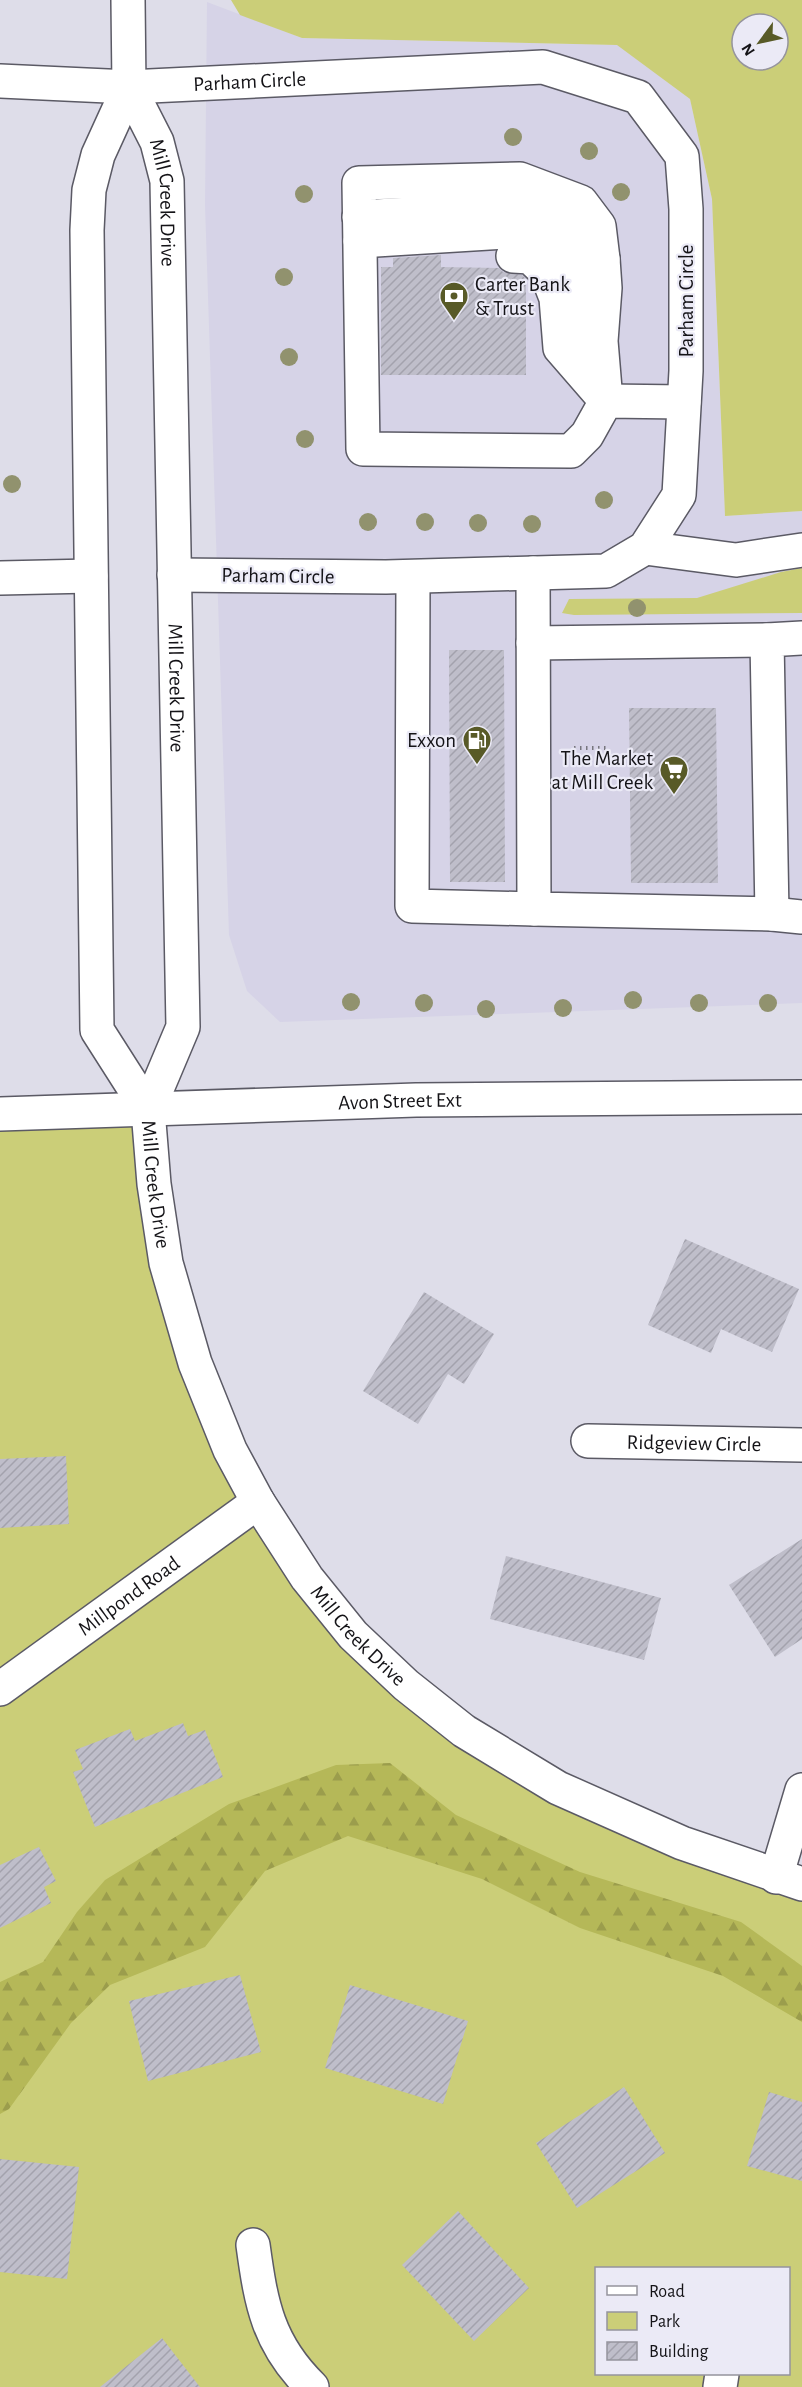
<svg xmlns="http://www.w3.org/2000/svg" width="802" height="2387" viewBox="0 0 802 2387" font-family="'Alegreya Sans',sans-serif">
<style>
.built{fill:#d6d3e7}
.green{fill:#cbce78;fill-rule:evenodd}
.forest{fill:url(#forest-firs)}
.building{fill:url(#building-hatch)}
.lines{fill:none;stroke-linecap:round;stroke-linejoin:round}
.minor-casing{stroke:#5b5a65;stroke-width:36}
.major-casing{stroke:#5b5a65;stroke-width:36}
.path{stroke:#77767e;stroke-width:4;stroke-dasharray:1.5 4.5;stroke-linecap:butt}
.minor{stroke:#fff;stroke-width:33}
.major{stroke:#fff;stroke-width:33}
.tree{fill:#91926e}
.labels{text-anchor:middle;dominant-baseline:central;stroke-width:4.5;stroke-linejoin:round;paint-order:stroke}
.street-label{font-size:21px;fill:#141317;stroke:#ebeaf6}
.poi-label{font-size:21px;fill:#141317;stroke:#ebeaf6;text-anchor:end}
</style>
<defs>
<pattern id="forest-firs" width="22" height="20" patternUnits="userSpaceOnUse" patternTransform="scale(1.5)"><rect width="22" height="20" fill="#b5b858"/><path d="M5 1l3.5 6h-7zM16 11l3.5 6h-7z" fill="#9b9d4c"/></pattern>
<pattern id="building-hatch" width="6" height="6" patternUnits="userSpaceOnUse" patternTransform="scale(1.5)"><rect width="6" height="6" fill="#bfbeca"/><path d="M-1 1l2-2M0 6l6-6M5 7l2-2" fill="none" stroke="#a3a2ad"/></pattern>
</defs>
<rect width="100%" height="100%" fill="#dedde9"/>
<path class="built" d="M207 2 302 38 618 45 690 99 712 199 725 516 802 511V1003L280 1022 247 991 229 935 205 205Z"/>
<path class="green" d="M231 0H802V511L725 516 712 199 690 99 617 45 302 38 240 15ZM742 24H778V60H742Z
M802 568V613L574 615 562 613 569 599 697 598 781 572Z
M148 1110 195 1363 306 1578 464 1731 802 1884V2387H0V1114ZM596 2268H788V2374H596Z"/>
<path class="forest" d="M390 1763 456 1815 580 1872 741 1922 802 1966V2022L723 1976 580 1928 482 1879 348 1836 265 1871 205 1947 110 1985 71 2023 9 2109 0 2114V1982L43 1962 77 1912 105 1880 229 1804 336 1765Z"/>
<path class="building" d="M441 255V267L499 268 503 272 522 275 526 279V375H381V267H393V258Z
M449 650H504L505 882H450Z
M629 708H716L718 883H631Z
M685 1239 799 1289 772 1352 721 1329 711 1353 648 1325Z
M424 1292 494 1334 464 1384 448 1374 418 1424 363 1391Z
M66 1456 69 1524 0 1528V1459Z
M802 1539V1639L775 1657 729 1585Z
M506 1556 661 1598 644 1660 490 1619Z
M183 1723 188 1736 205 1730 223 1777 95 1827 73 1772 83 1769 75 1750 130 1729 135 1741Z
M39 1847 56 1881 44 1887 51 1903 0 1928V1865Z
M240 1975 261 2052 148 2081 129 2001Z
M350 1985 468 2021 443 2104 325 2068Z
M624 2087 665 2153 577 2208 536 2143Z
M769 2092 802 2102V2181L747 2166Z
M0 2159 79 2167 67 2279 0 2272Z
M458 2211 529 2288 474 2341 402 2265Z
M162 2338 200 2387H100Z"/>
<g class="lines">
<g class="minor-casing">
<g id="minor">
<path id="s1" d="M128 0 129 87 157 142 167 181 183 1027 148 1110 154 1184 166 1263 195 1363 230 1450 258 1502 307 1578 353 1635 406 1685 464 1731 558 1788 682 1843 802 1884"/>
<path id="s2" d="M0 81 129 87 543 67 638 97 682 156 686 209V371L679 495 645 548 606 571 386 577 174 575"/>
<path d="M129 87 98 155 89 190 87 230 97 1030 148 1110"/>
<path d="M359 217 516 208 548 217 580 234 603 259 605 288 601 341 606 401"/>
<path d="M360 241 505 232 527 233 553 247 572 269 581 294 583 341"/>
<path d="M513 256 530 257 546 272 556 298 560 348 606 401"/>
<path d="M603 259 599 226 581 202 520 179 359 183 363 449 571 451 587 435 606 401 684 402"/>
<path d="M645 548 736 560 802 550"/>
<path d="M533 573 534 909 772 914 767 640 802 638"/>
<path d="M413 577 412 906 534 909"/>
<path d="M0 578 91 576"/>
<path d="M533 643 767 640"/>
<path d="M772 914 802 917"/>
<path id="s3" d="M588 1441 802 1445"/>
<path id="s4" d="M0 1689 258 1502"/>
<path d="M776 1877 802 1790"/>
<path d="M253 2245C261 2304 268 2344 312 2387"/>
<path d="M720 2387 722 2374"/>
</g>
</g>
<g class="major-casing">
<g id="major">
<path id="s5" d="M0 1114 416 1100 802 1097"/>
</g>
</g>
<path class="path" d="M574 748H607"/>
<use href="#minor" class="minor"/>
<use href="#major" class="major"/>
</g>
<g class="tree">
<circle cx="513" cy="137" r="9"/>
<circle cx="589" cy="151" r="9"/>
<circle cx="621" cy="192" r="9"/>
<circle cx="304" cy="194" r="9"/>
<circle cx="284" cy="277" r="9"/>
<circle cx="289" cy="357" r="9"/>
<circle cx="305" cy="439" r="9"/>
<circle cx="12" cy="484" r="9"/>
<circle cx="604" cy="500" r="9"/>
<circle cx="368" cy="522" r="9"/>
<circle cx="425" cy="522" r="9"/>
<circle cx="478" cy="523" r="9"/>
<circle cx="532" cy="524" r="9"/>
<circle cx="637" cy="608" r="9"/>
<circle cx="633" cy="1000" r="9"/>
<circle cx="351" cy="1002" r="9"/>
<circle cx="424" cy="1003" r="9"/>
<circle cx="699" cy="1003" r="9"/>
<circle cx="768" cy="1003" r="9"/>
<circle cx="563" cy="1008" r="9"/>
<circle cx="486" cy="1009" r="9"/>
</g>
<defs>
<g id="bank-pin" transform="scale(1.5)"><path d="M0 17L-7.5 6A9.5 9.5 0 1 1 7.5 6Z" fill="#585a27" stroke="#ebeaf6"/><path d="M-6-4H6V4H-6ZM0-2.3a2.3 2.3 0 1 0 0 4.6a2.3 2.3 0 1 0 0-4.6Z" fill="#fff"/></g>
<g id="fuel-pin" transform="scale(1.5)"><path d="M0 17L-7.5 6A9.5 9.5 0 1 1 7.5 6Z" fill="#585a27" stroke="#ebeaf6"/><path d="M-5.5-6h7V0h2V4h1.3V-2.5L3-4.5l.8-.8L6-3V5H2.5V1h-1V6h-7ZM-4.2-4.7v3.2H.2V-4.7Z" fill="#fff"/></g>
<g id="supermarket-pin" transform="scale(1.5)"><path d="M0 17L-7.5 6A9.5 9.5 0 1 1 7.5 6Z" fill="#585a27" stroke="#ebeaf6"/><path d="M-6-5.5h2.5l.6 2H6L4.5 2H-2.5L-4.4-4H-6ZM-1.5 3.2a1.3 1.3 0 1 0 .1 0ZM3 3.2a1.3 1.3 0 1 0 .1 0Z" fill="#fff"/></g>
</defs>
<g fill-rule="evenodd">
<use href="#bank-pin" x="454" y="296"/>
<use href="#fuel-pin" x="477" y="740"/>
<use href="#supermarket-pin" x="674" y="770"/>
</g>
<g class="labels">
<g class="street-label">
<text stroke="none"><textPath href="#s2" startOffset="250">Parham Circle</textPath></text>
<text stroke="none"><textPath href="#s1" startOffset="210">Mill Creek Drive</textPath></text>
<text transform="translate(686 301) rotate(-90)">Parham Circle</text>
<text transform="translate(278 576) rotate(1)">Parham Circle</text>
<text stroke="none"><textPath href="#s1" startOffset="696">Mill Creek Drive</textPath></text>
<text stroke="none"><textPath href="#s5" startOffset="400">Avon Street Ext</textPath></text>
<text stroke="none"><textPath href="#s1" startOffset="1200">Mill Creek Drive</textPath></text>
<text stroke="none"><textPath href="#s3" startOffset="106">Ridgeview Circle</textPath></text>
<text stroke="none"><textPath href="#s4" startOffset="159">Millpond Road</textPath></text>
<text stroke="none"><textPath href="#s1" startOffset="1704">Mill Creek Drive</textPath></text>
</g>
<g class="poi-label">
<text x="475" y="284" text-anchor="start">Carter Bank<tspan x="475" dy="24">&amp; Trust</tspan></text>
<text x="456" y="740">Exxon</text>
<text x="653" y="758">The Market<tspan x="653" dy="24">at Mill Creek</tspan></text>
</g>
</g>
<rect x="595" y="2267" width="195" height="108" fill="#ebeaf6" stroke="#95949d" stroke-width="1.5"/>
<rect x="607" y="2286" width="30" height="9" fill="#ffffff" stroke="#95949d" stroke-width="1.5"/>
<text x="649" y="2297" font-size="18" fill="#141317">Road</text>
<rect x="607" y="2312" width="30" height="18" fill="#cbce78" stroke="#95949d" stroke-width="1.5"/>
<text x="649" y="2327" font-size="18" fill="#141317">Park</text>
<rect x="607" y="2342" width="30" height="18" fill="url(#building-hatch)" stroke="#95949d" stroke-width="1.5"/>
<text x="649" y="2357" font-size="18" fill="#141317">Building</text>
<g transform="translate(760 42) rotate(237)"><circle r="28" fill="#ebeaf6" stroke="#95949d" stroke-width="1.5"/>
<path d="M0-4.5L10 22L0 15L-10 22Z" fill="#585a27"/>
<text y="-9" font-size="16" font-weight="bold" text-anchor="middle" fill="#141317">N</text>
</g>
</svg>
